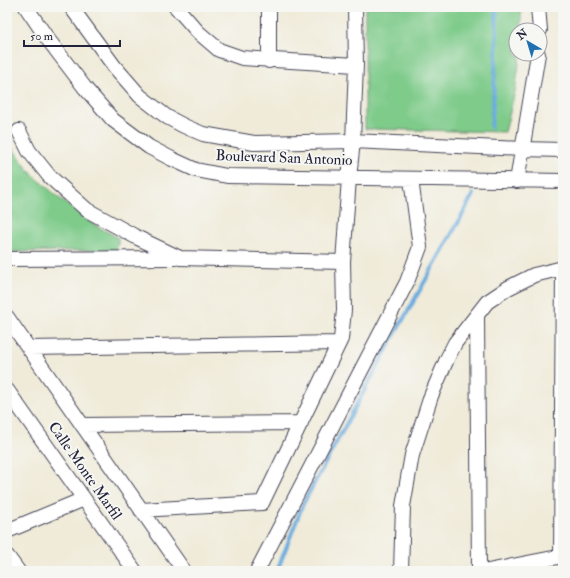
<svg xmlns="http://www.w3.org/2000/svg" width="570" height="578" viewBox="0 0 570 578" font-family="'IM FELL Double Pica',serif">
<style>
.green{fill:#7ecb8a;stroke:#507662}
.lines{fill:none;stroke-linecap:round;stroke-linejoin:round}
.stream{stroke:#6aacde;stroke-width:4}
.minor-casing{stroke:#414053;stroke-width:16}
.minor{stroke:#fff;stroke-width:14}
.labels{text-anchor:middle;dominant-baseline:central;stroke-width:4;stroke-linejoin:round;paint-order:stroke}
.street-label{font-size:15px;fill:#22223b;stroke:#f6f6f2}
</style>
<rect width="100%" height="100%" fill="#f6f6f2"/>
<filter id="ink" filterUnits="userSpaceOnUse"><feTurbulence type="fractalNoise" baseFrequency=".025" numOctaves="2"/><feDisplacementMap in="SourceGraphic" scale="8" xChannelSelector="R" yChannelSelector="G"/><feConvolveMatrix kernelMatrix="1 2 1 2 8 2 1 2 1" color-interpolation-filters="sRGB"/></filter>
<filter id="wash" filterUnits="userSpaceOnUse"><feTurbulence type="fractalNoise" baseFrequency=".012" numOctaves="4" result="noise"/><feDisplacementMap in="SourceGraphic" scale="16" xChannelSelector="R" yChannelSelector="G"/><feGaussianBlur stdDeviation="0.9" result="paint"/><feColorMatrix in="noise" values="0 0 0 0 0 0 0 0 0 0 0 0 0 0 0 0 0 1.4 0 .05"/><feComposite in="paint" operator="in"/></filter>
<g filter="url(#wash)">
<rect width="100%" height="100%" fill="#f0ebd9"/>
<path class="green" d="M365 7H521V30H516V54H520V57L515 92 505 132 365 129Z
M7 141 30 172 59 198 88 221 118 238V245L116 250 7 252Z"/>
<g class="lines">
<path class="stream" d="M7 24 11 10
M491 127C494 87 498 47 496 7
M277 571 303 504 391 341 458 223 473 194"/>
</g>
</g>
<g filter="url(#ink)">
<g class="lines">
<g class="minor-casing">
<path id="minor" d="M26 7 47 38 85 88 113 120 149 147 172 159 196 170 227 176 563 181
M71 7 114 66 140 96 167 117 184 126 203 134 254 143 353 141 522 149 563 150
M176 7 198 32 219 50 242 58 356 65
M269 7V61
M538 7 540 30
M19 131 29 151 50 177 87 210 138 238 180 258 343 262
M517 181 538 54
M7 259 175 258
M477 315 479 571
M7 317 184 571
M29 348 339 343
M7 390 135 571
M82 425 301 423
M141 510 262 503 341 339 344 310 343 262 349 178 353 141 356 65 355 7
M7 531 84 499
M7 556 18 571
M561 557 563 268
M257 571 407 282 420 247 411 179
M401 571 403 506 412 455 431 396 447 359 455 343 487 302 508 288 534 275 563 268
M488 571 563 556"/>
</g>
<use href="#minor" class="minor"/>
</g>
</g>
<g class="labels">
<g class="street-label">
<text transform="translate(284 158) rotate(2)">Boulevard San Antonio</text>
<text transform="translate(85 471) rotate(55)">Calle Monte Marfil</text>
</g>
</g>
<rect width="570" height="578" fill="none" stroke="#f6f6f2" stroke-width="24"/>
<g transform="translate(528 42) rotate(322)"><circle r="19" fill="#f6f6f2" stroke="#a1a1a9"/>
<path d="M0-3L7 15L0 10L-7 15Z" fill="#1f6fb2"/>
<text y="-6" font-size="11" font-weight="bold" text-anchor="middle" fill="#22223b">N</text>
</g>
<path d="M24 40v6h96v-6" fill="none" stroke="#22223b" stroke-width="2"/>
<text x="30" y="40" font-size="12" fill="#22223b" stroke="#f6f6f2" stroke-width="3" paint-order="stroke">50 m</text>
</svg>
